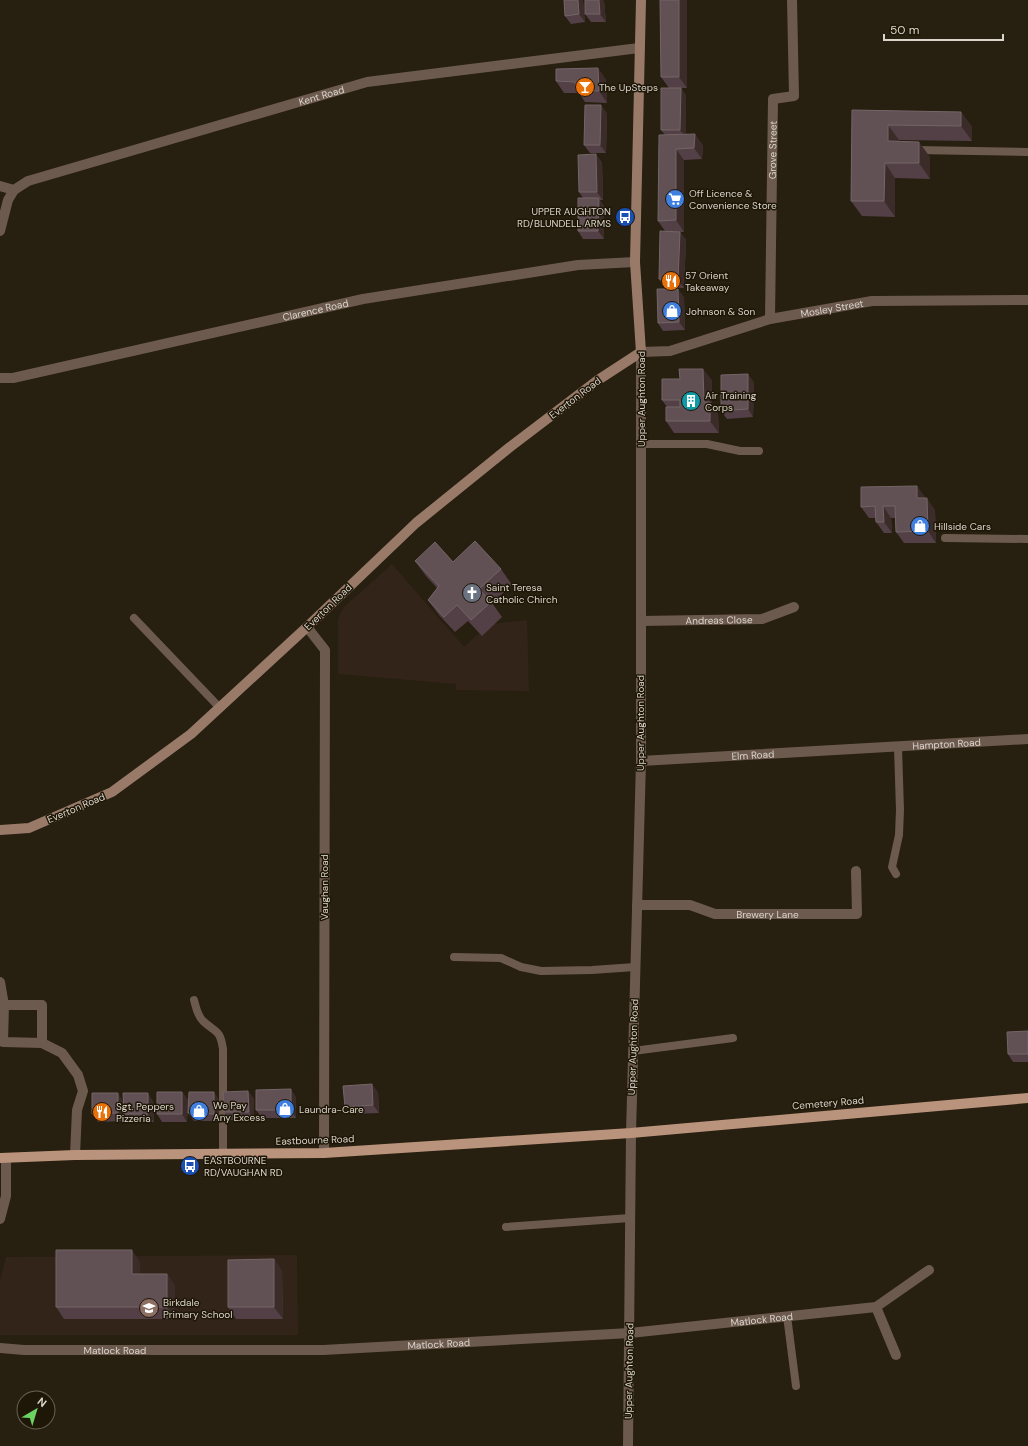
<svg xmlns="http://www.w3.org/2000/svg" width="1028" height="1446" viewBox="0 0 1028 1446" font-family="'DM Sans',sans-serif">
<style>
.education{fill:#33241a}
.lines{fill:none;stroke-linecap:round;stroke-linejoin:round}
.service{stroke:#6d5a4f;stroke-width:8}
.minor{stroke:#6d5a4f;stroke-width:10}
.secondary{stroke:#997a69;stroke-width:10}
.primary{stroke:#ba937c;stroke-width:10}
.wall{fill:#524046}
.shaded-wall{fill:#3b2c2a}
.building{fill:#615054;stroke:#746567}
.labels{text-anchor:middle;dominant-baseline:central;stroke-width:3;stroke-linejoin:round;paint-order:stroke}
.poi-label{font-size:10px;fill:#dad5cb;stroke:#1e1607;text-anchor:start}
.street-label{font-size:10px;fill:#dad5cb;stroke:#1e1607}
</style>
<rect width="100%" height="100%" fill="#271f0f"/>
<path class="education" d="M392 564 464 647 489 624 527 620 529 691 456 690V684L338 674V620L340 614 344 607Z
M297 1255 298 1335H0V1280L6 1257Z"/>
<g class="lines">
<path class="service" d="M915 150 1028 152
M641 444H707L740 451H759
M945 538 1028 539
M134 618 220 708
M896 874 892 867 899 835 900 810 898 747
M454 957 501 958 521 967 541 971 592 970 635 967
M194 1000C196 1007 197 1015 203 1021 216 1033 220 1029 223 1049V1154
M633 1051 733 1038
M506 1227 630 1218
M787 1316 796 1386"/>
<g class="minor">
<path d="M0 186 14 190"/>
<path id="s1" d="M0 231 8 200 14 190 28 181 367 82 639 48"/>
<path id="s2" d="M770 319 773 99 794 96 792 0"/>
<path id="s3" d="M0 378H13L363 299 578 265 635 262"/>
<path id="s4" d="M641 621 762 619 794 607"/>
<path d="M307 627 325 650 324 1153"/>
<path id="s5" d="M641 761 1028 739"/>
<path id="s6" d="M637 905H690L715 914H857L856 871"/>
<path d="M0 982 4 1005H42V1043L62 1053 78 1075 83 1091 77 1110 75 1155"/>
<path d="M4 1005 3 1042 42 1043"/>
<path d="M0 1219 6 1196V1158"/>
<path d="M876 1307 896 1355"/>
<path id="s7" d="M0 1348 24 1350H323L630 1333 876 1307 929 1270"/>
<path id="s8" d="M628 1446 631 1133 641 761V352L670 351 770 319 872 301 1028 300"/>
</g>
<path class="secondary" d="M0 830 29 828 112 792 191 734 307 627 416 523 510 447 598 380 641 352 635 262 641 0"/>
<path class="primary" d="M0 1158 75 1155 324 1153 631 1133 1028 1098"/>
</g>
<path class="wall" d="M564 0H582L583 1 585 22 571 24 565 16Z
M660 0H687V88H681L686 96V134L703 145 702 159 684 160V232H680L686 240 684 288 664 287 659 279 665 231 658 221 665 135 661 130 669 88 661 77Z
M604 1 606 22H591L585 14Z
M606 79 607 103 585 102 579 93H564L556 81Z
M852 110 961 112 972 127V141L899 140V141L930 157V179L895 178V217L862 216 851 201Z
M607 113 606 153H590L584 145Z
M602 162 603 200H599L604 206V239H583L578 231 583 198 579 192Z
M684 297 685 330 663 331 658 323Z
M712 380V404L718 414 719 433H674L666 421 667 407 662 400Z
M754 382 753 417 727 419 721 411Z
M925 497V498L935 510 936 543H904L896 532 895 518H891L892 533H884L876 522 875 518H869L861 507Z
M415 561 453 562 501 569 512 585 492 603 502 617 482 636 468 621 455 632 439 615 428 600 437 588 426 576Z
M1028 1031V1062H1013L1008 1054Z
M248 1091 254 1099V1120H229L224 1112Z
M182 1092 188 1100 187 1122H162L157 1114Z
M378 1092 379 1113 350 1114 345 1107Z
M296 1097V1118H262L256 1110Z
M219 1100V1121H194L188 1113Z
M123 1101 124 1121 98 1122 92 1114Z
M153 1101 154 1122H129L124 1114Z
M274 1259 282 1271 283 1319H236L228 1307Z
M140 1262V1274H167L175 1286V1319H64L56 1307Z"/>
<path class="shaded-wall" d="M578 0H582L583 1 585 22 579 14Z
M599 0H603L604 1 606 22 600 14Z
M679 0H687V88L679 77Z
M598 68 606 79 607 103 599 91Z
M681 88 686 96V138L680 130Z
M601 105 607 113 606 153 600 145Z
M961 112 972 127V141L961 126Z
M888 125 899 140 898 157 888 141Z
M695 134 703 145 702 159 694 148Z
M919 142 930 157V179L919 163Z
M676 149 684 160V232L676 220Z
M596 154 602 162 603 200 597 192Z
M885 163 895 178V217L884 201Z
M599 198 604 206V239L598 231Z
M680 232 686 240 684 288 678 280Z
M678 289 684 297 685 330 679 322Z
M703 369 712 380V404L718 414 719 433 710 421 704 402Z
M748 374 754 382 753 417 748 409Z
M917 486 925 497V510L917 498Z
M927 498 935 510 936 543 928 531Z
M883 506 891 518 892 533 884 522Z
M372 1084 378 1092 379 1113 373 1105Z
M291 1089 296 1097V1118L291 1110Z
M248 1091 254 1099V1120L249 1112Z
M182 1092 188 1100 187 1122 182 1114Z
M214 1092 219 1100V1121L214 1114Z
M118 1093 123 1101 124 1121 118 1113Z
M148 1093 153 1101 154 1122 148 1114Z
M132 1250 140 1262V1286L132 1274Z
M274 1259 282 1271 283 1319 274 1307Z
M167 1274 175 1286V1319L167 1307Z"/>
<path class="building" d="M564 0H578L579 14 565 16Z
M585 0H599L600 14H585Z
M660 0H679V77H661Z
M598 68 599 91 576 90 575 82 556 81V69Z
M661 88H681L680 130H661Z
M585 105H601L600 145H584Z
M852 110 961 112V126L888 125V141L919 142V163H885L884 201H851Z
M695 134 694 148 676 149V220L658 221 659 135Z
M596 154 597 192H579L578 155Z
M578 198H599L598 231H578Z
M660 231 680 232 678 280 659 279Z
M657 289H678L679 322 658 323Z
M679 369H703L704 402H710V421H666V407H680V400H662V379H680Z
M748 374V409L721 411V375Z
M917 486V498H927L928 531 896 532 895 506H883L884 522H876L875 506 861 507V487Z
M475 541 501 569 479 589 491 602 471 620 457 605 444 617 428 600 439 586 415 561 435 542 453 562Z
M1028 1031V1054H1008L1007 1032Z
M372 1084 373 1105 345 1107 343 1086Z
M291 1089V1110H256V1090Z
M248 1091 249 1112H224L223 1092Z
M157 1092H182V1114H157Z
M189 1092H214V1114L188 1113Z
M92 1093H118V1113L92 1114Z
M123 1093H148V1114H124Z
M56 1250H132V1274H167V1307H56Z
M274 1259V1307H228V1260Z"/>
<defs>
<g id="bar-disc" transform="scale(1)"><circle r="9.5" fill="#e8710a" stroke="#1e1607"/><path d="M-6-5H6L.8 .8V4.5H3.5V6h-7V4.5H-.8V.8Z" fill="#fff"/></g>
<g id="supermarket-disc" transform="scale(1)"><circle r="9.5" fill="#3f7fe0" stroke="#1e1607"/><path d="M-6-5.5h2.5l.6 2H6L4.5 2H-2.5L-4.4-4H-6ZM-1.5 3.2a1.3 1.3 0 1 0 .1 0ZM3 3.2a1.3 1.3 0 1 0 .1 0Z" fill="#fff"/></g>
<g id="bus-disc" transform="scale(1)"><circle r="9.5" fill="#1a4fb4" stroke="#1e1607"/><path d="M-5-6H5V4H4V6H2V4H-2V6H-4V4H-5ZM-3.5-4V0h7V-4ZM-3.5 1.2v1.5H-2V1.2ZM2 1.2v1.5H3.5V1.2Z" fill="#fff"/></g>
<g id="restaurant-disc" transform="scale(1)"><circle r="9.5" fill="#e8710a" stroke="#1e1607"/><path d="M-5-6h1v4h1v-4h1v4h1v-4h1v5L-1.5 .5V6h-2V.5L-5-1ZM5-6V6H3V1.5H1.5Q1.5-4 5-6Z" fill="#fff"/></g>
<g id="shop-disc" transform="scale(1)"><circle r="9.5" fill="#3f7fe0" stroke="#1e1607"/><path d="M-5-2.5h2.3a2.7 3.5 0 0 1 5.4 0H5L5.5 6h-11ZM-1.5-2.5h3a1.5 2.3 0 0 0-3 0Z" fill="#fff"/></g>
<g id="building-disc" transform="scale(1)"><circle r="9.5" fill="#0f9aa8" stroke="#1e1607"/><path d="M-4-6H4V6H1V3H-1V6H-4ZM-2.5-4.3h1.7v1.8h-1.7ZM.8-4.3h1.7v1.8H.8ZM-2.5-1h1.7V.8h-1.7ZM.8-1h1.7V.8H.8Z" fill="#fff"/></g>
<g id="church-disc" transform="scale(1)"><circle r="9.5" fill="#6b7280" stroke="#1e1607"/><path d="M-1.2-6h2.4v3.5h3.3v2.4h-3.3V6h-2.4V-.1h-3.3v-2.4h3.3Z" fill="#fff"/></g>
<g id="school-disc" transform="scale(1)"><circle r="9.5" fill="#8d6e63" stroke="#1e1607"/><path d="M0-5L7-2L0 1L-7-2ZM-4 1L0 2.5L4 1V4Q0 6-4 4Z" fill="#fff"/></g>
</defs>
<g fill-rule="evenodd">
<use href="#bar-disc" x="585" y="87"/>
<use href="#supermarket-disc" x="675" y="199"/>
<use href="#bus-disc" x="625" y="217"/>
<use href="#restaurant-disc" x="671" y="281"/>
<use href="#shop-disc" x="672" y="311"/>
<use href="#building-disc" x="691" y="401"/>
<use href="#shop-disc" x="920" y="526"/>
<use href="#church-disc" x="472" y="593"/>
<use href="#shop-disc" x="285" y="1109"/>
<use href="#shop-disc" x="199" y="1111"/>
<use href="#restaurant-disc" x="102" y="1112"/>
<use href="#bus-disc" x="190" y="1166"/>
<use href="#school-disc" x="149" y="1308"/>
</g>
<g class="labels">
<g class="poi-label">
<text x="599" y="87">The UpSteps</text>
<text x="689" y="193">Off Licence &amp;<tspan x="689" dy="12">Convenience Store</tspan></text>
<text x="611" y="211" text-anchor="end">UPPER AUGHTON<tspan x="611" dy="12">RD/BLUNDELL ARMS</tspan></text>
<text x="685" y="275">57 Orient<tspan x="685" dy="12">Takeaway</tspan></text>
<text x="686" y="311">Johnson &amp; Son</text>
<text x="705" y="395">Air Training<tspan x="705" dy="12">Corps</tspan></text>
<text x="934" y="526">Hillside Cars</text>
<text x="486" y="587">Saint Teresa<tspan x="486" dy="12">Catholic Chirch</tspan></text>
<text x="213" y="1105">We Pay<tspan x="213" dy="12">Any Excess</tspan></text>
<text x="116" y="1106">Sgt. Peppers<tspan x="116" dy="12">Pizzeria</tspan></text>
<text x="299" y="1109">Laundra-Care</text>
<text x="204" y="1160">EASTBOURNE<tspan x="204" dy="12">RD/VAUGHAN RD</tspan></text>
<text x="163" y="1302">Birkdale<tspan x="163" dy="12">Primary School</tspan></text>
</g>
<g class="street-label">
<text stroke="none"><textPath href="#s1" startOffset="366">Kent Road</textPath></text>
<text stroke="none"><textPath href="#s2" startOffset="169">Grove Street</textPath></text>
<text stroke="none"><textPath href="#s8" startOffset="1291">Mosley Street</textPath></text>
<text stroke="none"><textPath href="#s3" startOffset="323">Clarence Road</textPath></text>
<text transform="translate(575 398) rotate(-37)">Everton Road</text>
<text transform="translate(641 399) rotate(-90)">Upper Aughton Road</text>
<text transform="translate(328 607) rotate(-44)">Everton Road</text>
<text stroke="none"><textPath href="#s4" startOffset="78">Andreas Close</textPath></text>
<text transform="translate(640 723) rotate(-90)">Upper Aughton Road</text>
<text stroke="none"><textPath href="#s5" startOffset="306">Hampton Road</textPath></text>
<text stroke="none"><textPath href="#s5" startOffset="112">Elm Road</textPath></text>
<text transform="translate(76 808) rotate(-23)">Everton Road</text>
<text transform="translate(324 887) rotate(-90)">Vaughan Road</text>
<text stroke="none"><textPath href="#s6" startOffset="132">Brewery Lane</textPath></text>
<text transform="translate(633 1047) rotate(-88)">Upper Aughton Road</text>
<text transform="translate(828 1103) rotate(-5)">Cemetery Road</text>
<text transform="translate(315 1140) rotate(-2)">Eastbourne Road</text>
<text stroke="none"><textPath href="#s7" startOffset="763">Matlock Road</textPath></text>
<text stroke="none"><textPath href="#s7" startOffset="439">Matlock Road</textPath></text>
<text stroke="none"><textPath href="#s7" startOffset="115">Matlock Road</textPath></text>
<text transform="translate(629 1371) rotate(-89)">Upper Aughton Road</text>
</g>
</g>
<g transform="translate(36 1410) rotate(38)"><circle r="19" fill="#1e1607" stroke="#696255"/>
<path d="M0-3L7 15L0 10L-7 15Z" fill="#6cd362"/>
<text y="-6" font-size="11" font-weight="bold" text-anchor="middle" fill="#dad5cb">N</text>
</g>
<path d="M884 34v6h119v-6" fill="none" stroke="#dad5cb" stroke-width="2"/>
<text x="890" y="34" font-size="12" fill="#dad5cb" stroke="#1e1607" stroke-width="3" paint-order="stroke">50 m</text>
</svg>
